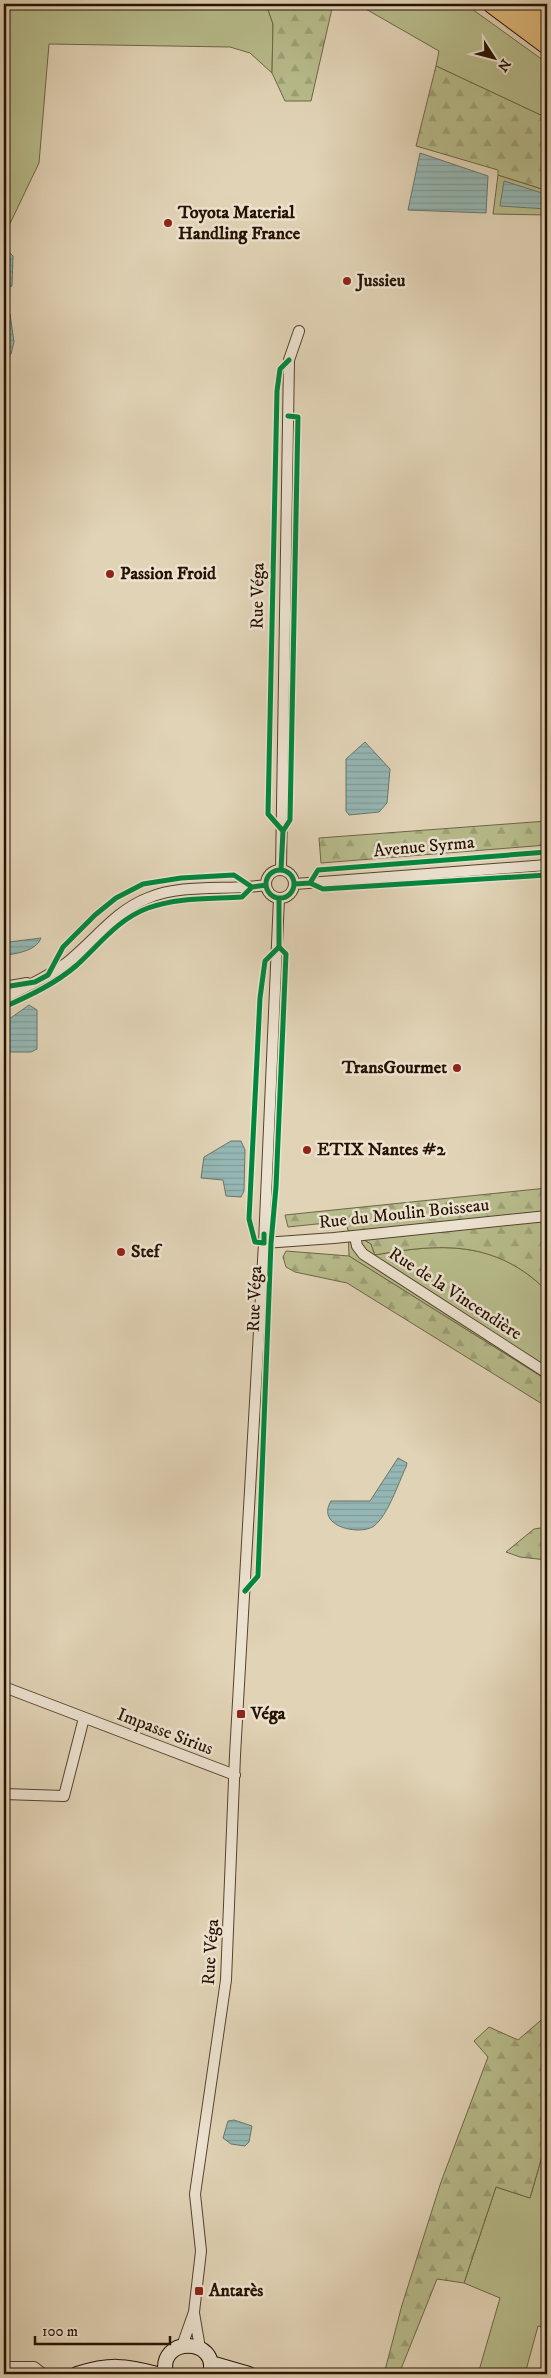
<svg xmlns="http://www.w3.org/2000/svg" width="551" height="2378" viewBox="0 0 551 2378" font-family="'IM FELL DW Pica',serif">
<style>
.green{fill:#b7bb8b;stroke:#6e6646}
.forest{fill:url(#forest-firs);stroke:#6e6646}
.water{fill:url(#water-rules);stroke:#69756c}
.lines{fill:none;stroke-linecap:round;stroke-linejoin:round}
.street-casing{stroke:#55422e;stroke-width:12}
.secondary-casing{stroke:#261200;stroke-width:16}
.highway-casing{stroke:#261200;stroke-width:20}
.street{stroke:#ece2d0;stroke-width:10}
.secondary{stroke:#ece2d0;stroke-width:14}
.highway{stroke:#e0ba7b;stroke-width:18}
.cycleway-casing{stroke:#ece2d0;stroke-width:8}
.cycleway{stroke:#00873e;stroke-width:5}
.poi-dot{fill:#8f2418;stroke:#ece2d0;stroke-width:2}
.labels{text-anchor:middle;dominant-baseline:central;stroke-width:5;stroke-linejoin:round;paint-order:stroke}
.poi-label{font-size:18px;font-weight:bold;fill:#261200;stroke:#ece2d0;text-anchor:start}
.street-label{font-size:18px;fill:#261200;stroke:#ece2d0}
</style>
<defs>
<pattern id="forest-firs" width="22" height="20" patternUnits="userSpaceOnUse" patternTransform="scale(1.25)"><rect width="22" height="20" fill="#b7bb8b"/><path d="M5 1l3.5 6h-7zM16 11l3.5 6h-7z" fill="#9da076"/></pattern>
<pattern id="water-rules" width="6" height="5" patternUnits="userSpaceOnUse" patternTransform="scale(1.25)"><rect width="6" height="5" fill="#95b7b4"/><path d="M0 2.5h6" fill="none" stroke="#809c99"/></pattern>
</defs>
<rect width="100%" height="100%" fill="#e1d3b6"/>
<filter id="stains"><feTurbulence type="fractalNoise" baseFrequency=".004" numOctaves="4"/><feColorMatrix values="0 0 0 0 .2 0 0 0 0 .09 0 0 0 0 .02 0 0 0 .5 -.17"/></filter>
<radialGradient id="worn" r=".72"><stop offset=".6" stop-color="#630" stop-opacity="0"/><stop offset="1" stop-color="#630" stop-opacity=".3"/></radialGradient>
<path class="green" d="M4 4H266L273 24 272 73 250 53 230 47 49 44 39 163 4 236Z
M357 4H465L547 63V118L436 66 439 51Z
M498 175 542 189 547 185V215L493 214Z
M348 1230 371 1244 375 1255C441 1243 496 1240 547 1291L542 1312 547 1314V1380L349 1256Z
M547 2139V2328L538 2326 525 2374H478L500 2298 464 2283 496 2187 530 2198Z"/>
<path class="forest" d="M266 4H333L311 101H285L272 73 273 24Z
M436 66 547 118V185L542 189 498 175V170L416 146Z
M547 821V845L321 863 319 838Z
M547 1188V1291C496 1240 441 1243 375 1255L371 1244 348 1230 345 1221 288 1227 285 1215Z
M286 1251 349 1256 547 1380V1407L347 1283 295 1272 286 1267 283 1257Z
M547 1527V1560L520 1557 506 1552 534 1529Z
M547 2015V2139L530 2198 496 2187 464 2283 437 2279 399 2374H384L402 2305 441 2182 488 2057 474 2041 489 2027 518 2040Z"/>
<path class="water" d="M420 153 488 176 486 213 408 210Z
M504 181 542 193 547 189V209L500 206Z
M10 253 13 256 12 286 7 288 4 294V256Z
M4 310H8L10 314 14 342 11 354 4 356Z
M365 742 390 769 387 803 379 812 349 815 346 811V759Z
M41 938C37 950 19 953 8 955L5 953V946L9 942Z
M29 1005 37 1010V1049L31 1052H4L5 1022Z
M231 1141H241L245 1150 244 1191 241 1197 226 1196 223 1180 201 1178 204 1157Z
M398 1458 407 1463 406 1467C398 1484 388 1515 374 1526 361 1536 315 1527 331 1501H370Z
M234 2120 252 2126 249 2142 245 2146 231 2144 223 2138 228 2121Z"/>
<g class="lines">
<g class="street-casing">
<path id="street" d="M266 884a14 14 0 1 1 28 0a14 14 0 1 1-28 0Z
M281 870 289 360 299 331
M295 884 547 865
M4 987 27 983
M4 998C26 986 51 976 70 960 97 938 115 911 148 898 184 883 228 891 266 885
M355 1236 357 1246 363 1254 547 1373
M264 1243 334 1238 547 1216
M4 1687 235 1775
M4 1794 64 1796 84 1718
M194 2313 200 2348
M182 2346 194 2312 201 2251 195 2194 226 1980 235 1755 264 1243 279 898
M4 2367H34L43 2374"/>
</g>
<g class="secondary-casing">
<path id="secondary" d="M211 2363 249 2374
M77 2374C109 2364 125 2365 157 2374
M166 2374C157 2336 220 2337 210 2374"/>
</g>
<g class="highway-casing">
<path id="highway" d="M492 4 547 45
M519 4 547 25"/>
</g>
<use href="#street" class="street"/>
<use href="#secondary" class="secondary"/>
<use href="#highway" class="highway"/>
<g class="cycleway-casing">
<path id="cycleway" d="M283 831 268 814 277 391 280 369 289 360
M266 884a14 14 0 1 1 28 0a14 14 0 1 1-28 0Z
M281 870 283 831 290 820 298 417 288 416
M310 883 318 870 547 852
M295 884 310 883 323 889 547 875
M4 987 35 982 48 975 63 947 95 915 116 898 143 884 181 878 234 875 252 887
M4 1007C29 996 55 984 77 965 99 945 118 919 148 908 178 897 211 899 242 897L252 887 266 885
M264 1234V1243L255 1242 249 1219 260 998 265 961 279 947V898
M245 1591 258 1576 271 1243 276 1187 286 954 279 947"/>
</g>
<use href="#cycleway" class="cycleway"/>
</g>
<g class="poi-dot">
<circle cx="168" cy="223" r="5"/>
<circle cx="347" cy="281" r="5"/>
<circle cx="110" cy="574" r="5"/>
<circle cx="457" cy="1068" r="5"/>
<circle cx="307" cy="1150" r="5"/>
<circle cx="121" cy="1252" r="5"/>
<rect x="236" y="1709" width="10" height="10" rx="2.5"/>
<rect x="194" y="2286" width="10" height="10" rx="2.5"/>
</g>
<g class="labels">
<g class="poi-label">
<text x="178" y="213">Toyota Material<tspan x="178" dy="21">Handling France</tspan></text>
<text x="357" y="281">Jussieu</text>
<text x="120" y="574">Passion Froid</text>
<text x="447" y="1068" text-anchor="end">TransGourmet</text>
<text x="317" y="1150">ETIX Nantes #2</text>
<text x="131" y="1252">Stef</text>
<text x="251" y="1714">Véga</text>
<text x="209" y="2291">Antarès</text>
</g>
<g class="street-label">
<text transform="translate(258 596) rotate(-89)">Rue Véga</text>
<text transform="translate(424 847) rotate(-5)">Avenue Syrma</text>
<text transform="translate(404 1214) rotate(-6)">Rue du Moulin Boisseau</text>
<text transform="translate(455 1294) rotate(33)">Rue de la Vincendière</text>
<text transform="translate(255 1299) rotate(-88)">Rue Véga</text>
<text transform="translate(165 1732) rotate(21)">Impasse Sirius</text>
<text transform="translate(211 1952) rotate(-86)">Rue Véga</text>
</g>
</g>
<rect width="551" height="2378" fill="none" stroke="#e1d3b6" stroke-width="20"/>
<rect x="5" y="5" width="541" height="2368" fill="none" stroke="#261200" stroke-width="2.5"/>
<rect x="10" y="10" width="531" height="2358" fill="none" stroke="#261200"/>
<g transform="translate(494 58) rotate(126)" stroke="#ece2d0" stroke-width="4" paint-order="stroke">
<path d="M0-4L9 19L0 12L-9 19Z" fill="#261200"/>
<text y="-8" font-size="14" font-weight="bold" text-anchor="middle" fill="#261200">N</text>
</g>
<path d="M35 2336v8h135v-8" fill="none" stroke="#261200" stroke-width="2.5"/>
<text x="42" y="2336" font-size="15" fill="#261200" stroke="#ece2d0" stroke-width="4" paint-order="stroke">100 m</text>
<rect width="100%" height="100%" filter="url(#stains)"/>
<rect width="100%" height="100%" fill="url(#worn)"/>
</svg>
